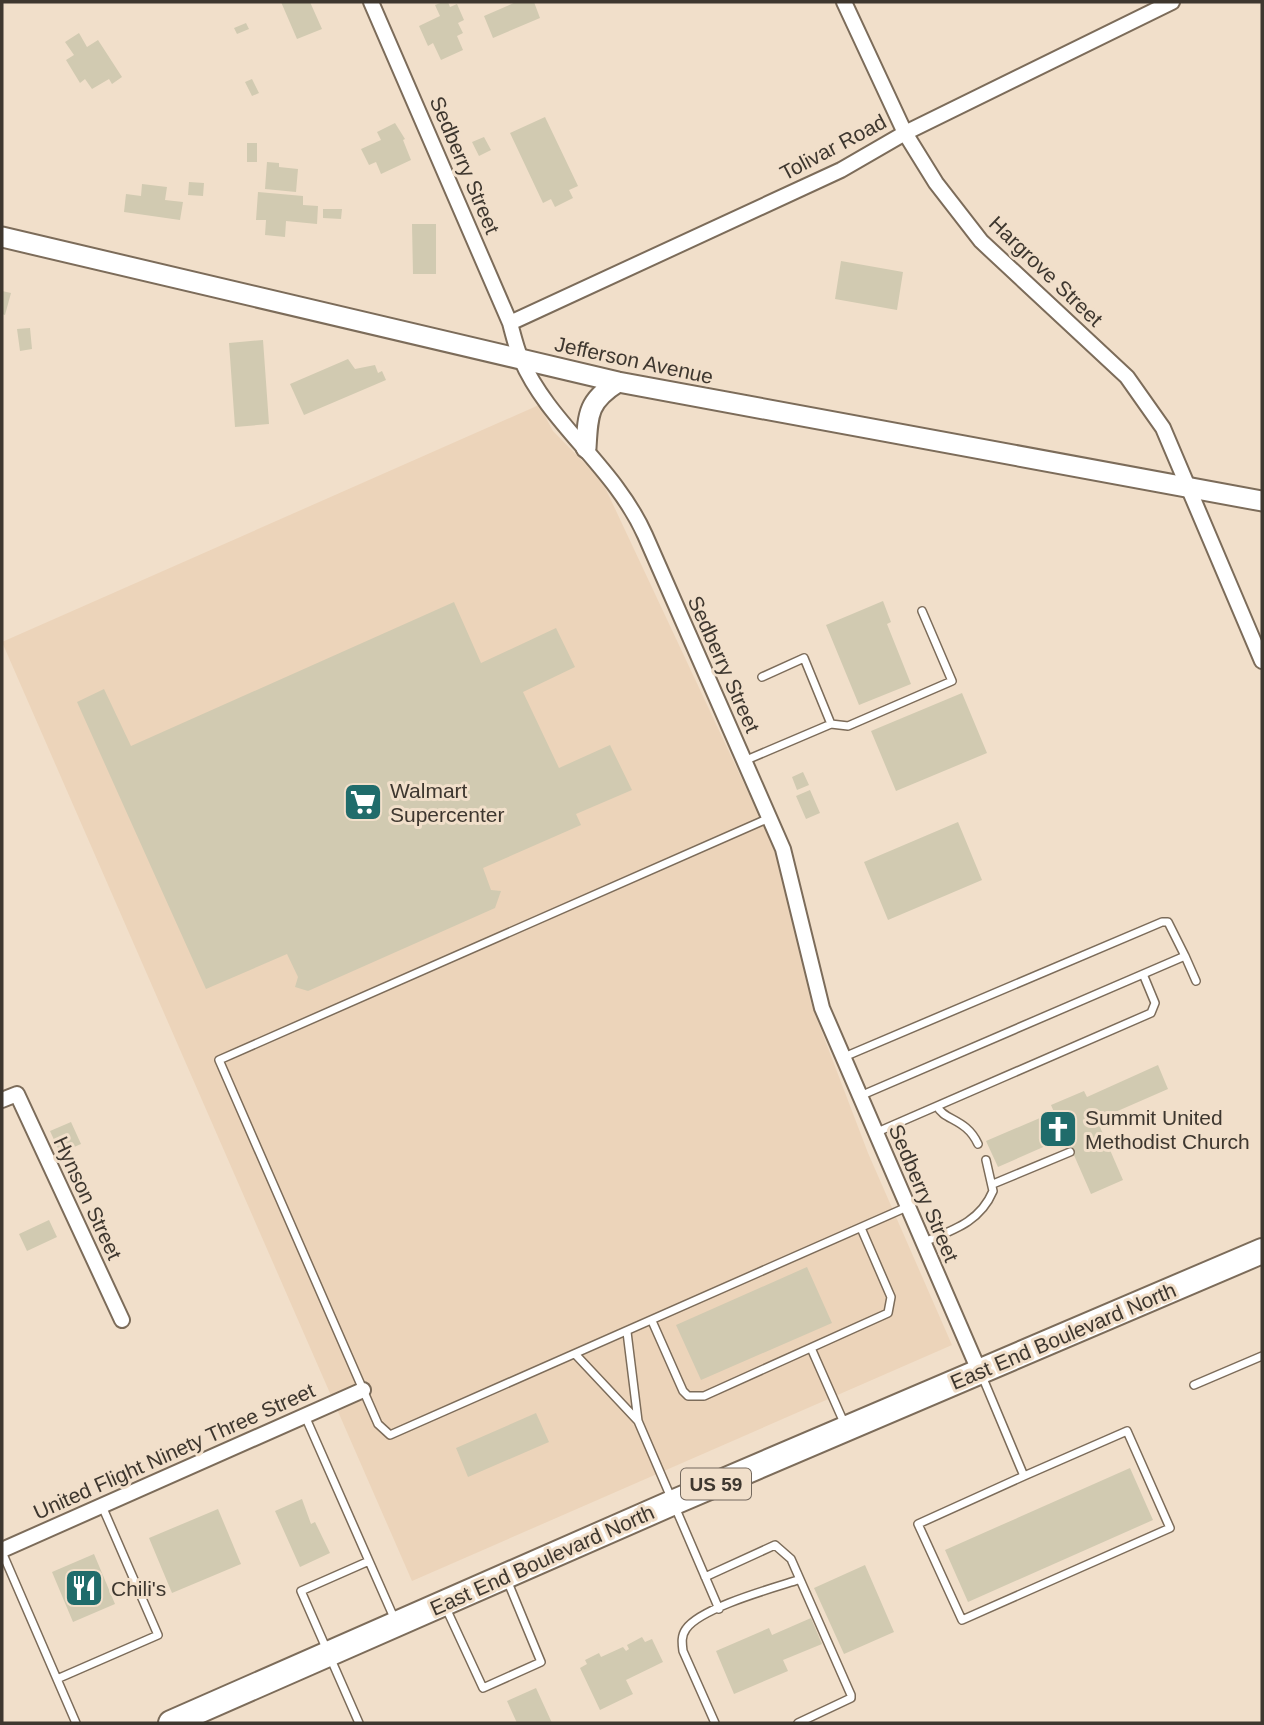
<svg xmlns="http://www.w3.org/2000/svg" width="1264" height="1725" viewBox="0 0 1264 1725" font-family="Arial,sans-serif">
<style>
.built{fill:#ecd4ba}
.building{fill:#d1cab1}
.lines{fill:none;stroke-linecap:round;stroke-linejoin:round}
.lane-casing{stroke:#7c6c5a;stroke-width:10}
.street-casing{stroke:#7c6c5a;stroke-width:18}
.secondary-casing{stroke:#7c6c5a;stroke-width:23}
.highway-casing{stroke:#7c6c5a;stroke-width:28}
.lane{stroke:#fff;stroke-width:7}
.street{stroke:#fff;stroke-width:14}
.secondary{stroke:#fff;stroke-width:19}
.highway{stroke:#fff;stroke-width:24}
.labels{text-anchor:middle;dominant-baseline:central;stroke-width:6;stroke-linejoin:round;paint-order:stroke}
.shield{fill:#f1dfca;stroke:#74695e;stroke-width:2}
.shield-label{font-size:19px;font-weight:bold;fill:#3e372f}
.street-label{font-size:21px;fill:#3e372f;stroke:#f1dfca}
.poi-label{font-size:21px;fill:#3e372f;stroke:#f1dfca;text-anchor:start}
</style>
<rect width="100%" height="100%" fill="#f1dfca"/>
<path class="built" d="M539 405 553 431 602 481 778 856 812 1006 868 1153 952 1345 412 1581 2 642Z"/>
<path class="building" d="M281 2H310L322 29 297 39Z
M443 2H448L450 7 457 4 464 20 458 23 463 33 457 36 463 50 441 60 433 43 428 46 419 26 440 16 435 5Z
M516 2H534L540 18 493 38 484 16Z
M246 23 249 29 237 34 234 28Z
M79 33 87 47 98 40 122 77 112 84 109 79 92 89 85 79 80 83 66 60 74 55 65 42Z
M252 79 259 93 252 96 245 82Z
M545 117 578 186 569 190 573 198 555 207 551 199 543 203 510 133Z
M395 123 405 139 403 140 411 160 381 174 376 162 369 165 361 149 381 140 377 132Z
M484 137 491 150 479 156 472 142Z
M247 143H257V162H247Z
M267 162 279 163V167L298 169 296 192 265 189Z
M189 182 204 183 203 196 188 195Z
M142 184 167 187 165 200 183 202 180 220 124 212 126 194 141 196Z
M258 192 303 196V205L318 206 317 224 286 221 285 237 265 235 266 220H256Z
M323 209H342L341 219 323 218Z
M412 224H436V274H413Z
M841 261 903 272 897 310 835 299Z
M2 291 11 293 5 315 2 314Z
M30 328 32 349 20 351 17 329Z
M263 340 269 424 235 427 229 343Z
M348 359 355 369 375 365 378 373 382 371 386 380 304 415 290 384Z
M883 601 891 622 887 624 911 684 859 705 826 625Z
M454 602 481 663 556 628 575 667 523 692 559 768 610 745 632 790 576 814 581 825 483 868 491 890 501 891 495 908 308 991 295 987 298 977 287 954 206 989 77 702 104 689 131 746Z
M962 693 987 753 896 791 871 731Z
M803 772 809 785 797 790 792 777Z
M810 790 820 813 806 819 796 796Z
M958 822 982 880 888 920 864 862Z
M1158 1065 1168 1089 1097 1120 1123 1180 1091 1194 1066 1137 998 1167 986 1141 1054 1112 1051 1105 1084 1091 1087 1097Z
M71 1122 81 1144 60 1153 50 1131Z
M49 1220 57 1237 27 1251 19 1234Z
M807 1267 832 1323 701 1380 676 1325Z
M536 1413 549 1442 468 1477 456 1448Z
M1130 1468 1153 1520 968 1602 945 1550Z
M302 1499 311 1524 315 1522 330 1553 300 1567 275 1511Z
M218 1509 241 1564 172 1593 149 1538Z
M94 1554 115 1604 73 1622 52 1572Z
M865 1565 894 1632 844 1654 814 1588Z
M811 1618 822 1644 783 1660 788 1671 734 1694 716 1651 769 1628 772 1635Z
M642 1637 645 1642 652 1639 663 1662 626 1680 633 1694 600 1710 580 1668 587 1664 585 1660 599 1653 601 1657 623 1647 626 1651 629 1649 627 1645Z
M536 1688 552 1723H517L507 1701Z"/>
<g class="lines">
<g class="lane-casing">
<path id="lane" d="M762 677 804 658 831 724
M744 761 831 724 848 726 952 681 922 611
M769 818 219 1060 378 1424 390 1435 907 1207
M1185 956 1196 981
M844 1057 1162 922H1168L1185 956 860 1096
M937 1106C944 1121 966 1118 978 1144
M875 1133 1151 1013 1155 1003 1143 974
M993 1184 1070 1152
M924 1242C953 1230 980 1222 993 1191L986 1160
M652 1321 683 1391 688 1396H704L888 1313 891 1297 861 1228
M627 1332 638 1421 719 1609
M811 1348 845 1425
M576 1355 638 1421
M982 1376 1024 1476 1127 1431 1170 1528 962 1620 918 1524 1024 1476
M1194 1385 1262 1356
M305 1416 395 1620
M2 1552 76 1723
M705 1577 775 1545 791 1559 851 1695V1698L798 1723
M445 1606 483 1688 541 1662 507 1580
M57 1679 158 1635 102 1506
M359 1723 301 1591 369 1561
M715 1723 683 1651C682 1643 681 1636 686 1629 700 1608 773 1588 798 1580"/>
</g>
<g class="street-casing">
<path id="street" d="M371 2 510 323C513 334 516 347 521 359 549 424 614 466 645 535L783 849 822 1008 980 1373
M844 2 905 133 936 183 981 241 1127 377 1163 428 1262 661
M510 323 841 170 905 133 1172 2
M2 1100 17 1094 122 1320
M2 1550 363 1390"/>
</g>
<g class="secondary-casing">
<path id="secondary" d="M2 237 618 382 1262 501
M586 448C588 413 588 401 618 382"/>
</g>
<g class="highway-casing">
<path id="highway" d="M171 1723 672 1503 1262 1251"/>
</g>
<use href="#lane" class="lane"/>
<use href="#street" class="street"/>
<use href="#secondary" class="secondary"/>
<use href="#highway" class="highway"/>
</g>
<defs>
<g id="supermarket-square" transform="scale(2.0125)"><rect x="-9" y="-9" width="18" height="18" rx="4" fill="#206c6b" stroke="#f1dfca"/><path d="M-6-5.5h2.5l.6 2H6L4.5 2H-2.5L-4.4-4H-6ZM-1.5 3.2a1.3 1.3 0 1 0 .1 0ZM3 3.2a1.3 1.3 0 1 0 .1 0Z" fill="#fff"/></g>
<g id="church-square" transform="scale(2.0125)"><rect x="-9" y="-9" width="18" height="18" rx="4" fill="#206c6b" stroke="#f1dfca"/><path d="M-1.2-6h2.4v3.5h3.3v2.4h-3.3V6h-2.4V-.1h-3.3v-2.4h3.3Z" fill="#fff"/></g>
<g id="restaurant-square" transform="scale(2.0125)"><rect x="-9" y="-9" width="18" height="18" rx="4" fill="#206c6b" stroke="#f1dfca"/><path d="M-5-6h1v4h1v-4h1v4h1v-4h1v5L-1.5 .5V6h-2V.5L-5-1ZM5-6V6H3V1.5H1.5Q1.5-4 5-6Z" fill="#fff"/></g>
</defs>
<g fill-rule="evenodd">
<use href="#supermarket-square" x="363" y="802"/>
<use href="#church-square" x="1058" y="1129"/>
<use href="#restaurant-square" x="84" y="1588"/>
</g>
<g class="labels">
<rect class="shield" x="681" y="1468.5" width="70" height="31" rx="5"/>
<g class="shield-label">
<text x="716" y="1484">US 59</text>
</g>
<g class="street-label">
<text transform="translate(833 147) rotate(-28)">Tolivar Road</text>
<text transform="translate(465 165) rotate(67)">Sedberry Street</text>
<text transform="translate(1046 271) rotate(44)">Hargrove Street</text>
<text transform="translate(634 360) rotate(12)">Jefferson Avenue</text>
<text transform="translate(724 664) rotate(66)">Sedberry Street</text>
<text transform="translate(924 1193) rotate(67)">Sedberry Street</text>
<text transform="translate(88 1198) rotate(65)">Hynson Street</text>
<text transform="translate(1063 1336) rotate(-23)">East End Boulevard North</text>
<text transform="translate(174 1451) rotate(-24)">United Flight Ninety Three Street</text>
<text transform="translate(542 1560) rotate(-24)">East End Boulevard North</text>
</g>
<g class="poi-label">
<text x="390" y="790">Walmart<tspan x="390" dy="24">Supercenter</tspan></text>
<text x="1085" y="1117">Summit United<tspan x="1085" dy="24">Methodist Church</tspan></text>
<text x="111" y="1588">Chili's</text>
</g>
</g>
<rect width="1264" height="1725" fill="none" stroke="#3e372f" stroke-width="7"/>
</svg>
